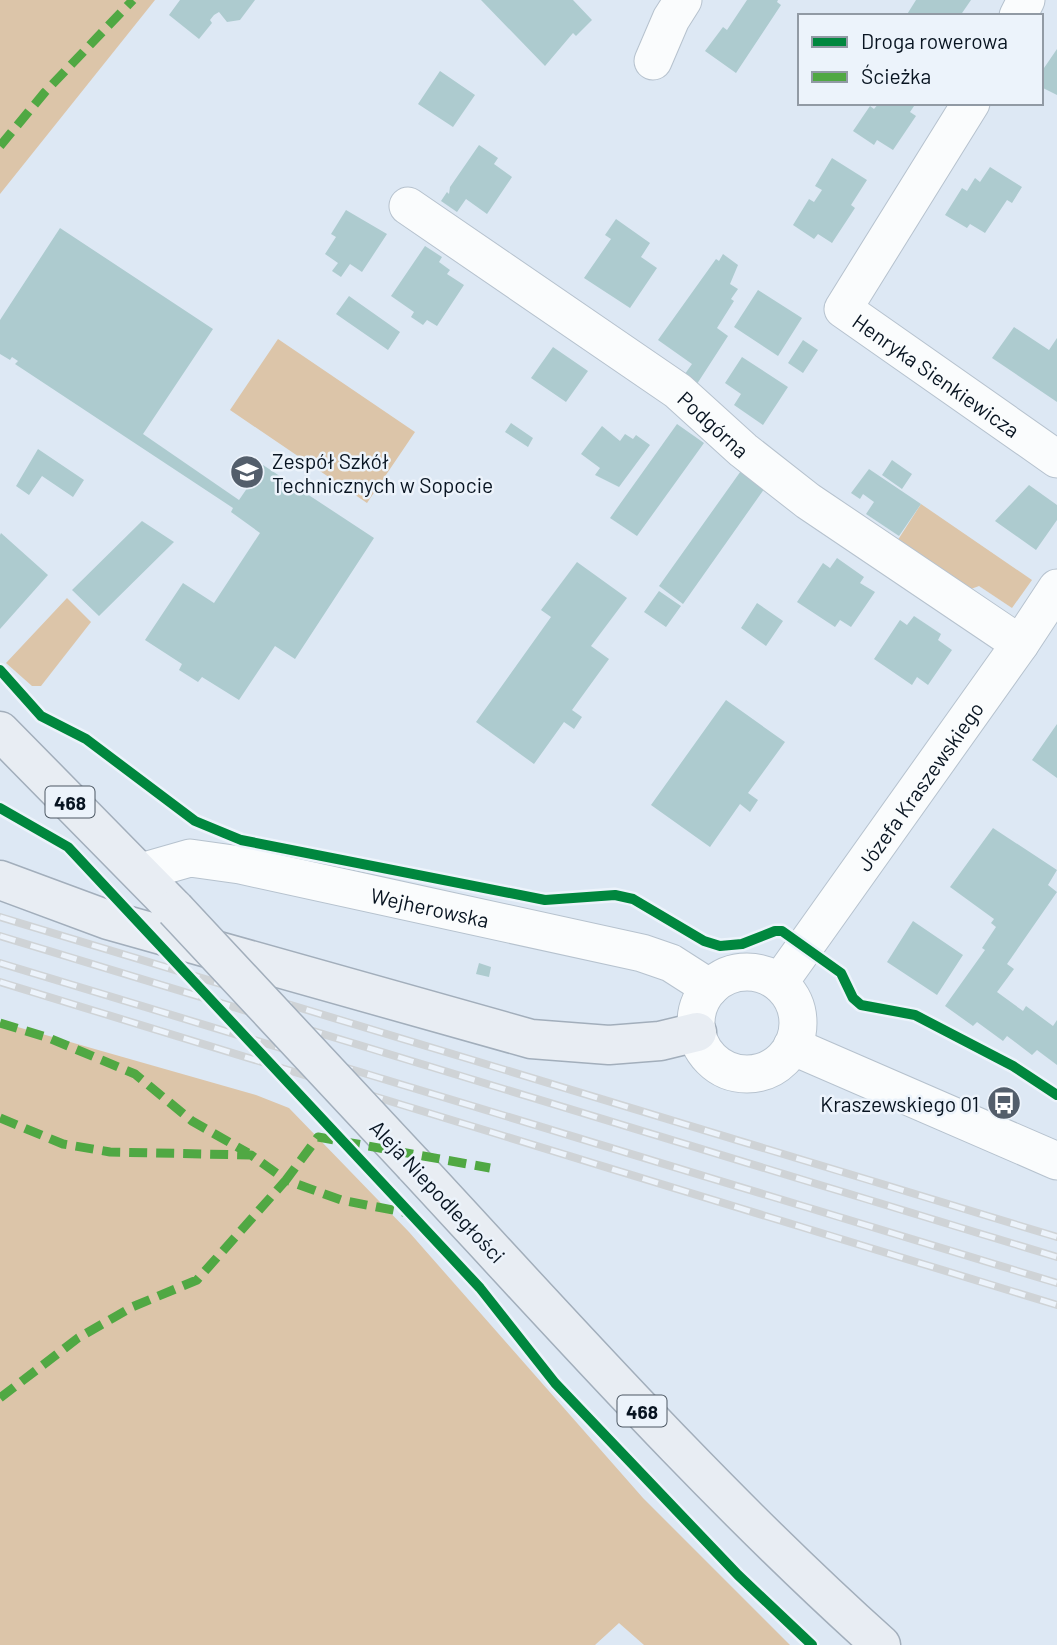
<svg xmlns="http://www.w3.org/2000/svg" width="1057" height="1645" viewBox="0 0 1057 1645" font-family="Barlow,sans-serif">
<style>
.green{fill:#dcc5a9}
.building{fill:#adcbcf}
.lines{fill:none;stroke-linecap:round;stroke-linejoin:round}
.minor-casing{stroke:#b6c2ce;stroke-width:39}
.major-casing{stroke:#a2aebb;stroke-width:41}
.minor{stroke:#fafcfd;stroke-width:37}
.major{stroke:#e8edf3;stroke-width:38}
.rail-casing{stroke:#cfd3d6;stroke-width:8}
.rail{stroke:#ecf3fb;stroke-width:5;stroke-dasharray:16;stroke-linecap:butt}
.major-bridge-casing{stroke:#a2aebb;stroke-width:41;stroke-linecap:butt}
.major-bridge{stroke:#e8edf3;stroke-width:38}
.quiet{stroke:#50a843;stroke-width:9;stroke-dasharray:18 9;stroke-linecap:butt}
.cycleway-casing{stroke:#ecf3fb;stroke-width:15}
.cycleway{stroke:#00873e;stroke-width:10}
.labels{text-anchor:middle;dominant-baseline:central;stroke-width:5;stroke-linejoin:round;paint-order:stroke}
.shield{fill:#ecf3fb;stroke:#4c5762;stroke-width:2}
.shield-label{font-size:19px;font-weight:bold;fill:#081421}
.street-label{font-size:21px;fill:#081421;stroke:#ecf3fb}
.poi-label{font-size:21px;fill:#081421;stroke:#ecf3fb;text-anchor:start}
</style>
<rect width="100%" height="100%" fill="#dde8f4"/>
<path class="green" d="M0 0H155L0 194Z
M278 339 415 432 367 503 230 410Z
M921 504 1032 580 1012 608 979 586 971 589 894 546Z
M67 598 91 622 41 686H32L6 663Z
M0 1022 256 1095 289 1108 409 1232 643 1498 790 1645H644L619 1623 595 1645H0Z"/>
<path class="building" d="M180 0H255L240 20 227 22 219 12 214 15 210 20 212 23 199 39 169 15Z
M481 0H573L592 20 576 36 573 33 545 66Z
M747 0H778L777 2 781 5 736 73 705 51 723 27 727 30Z
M916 0H971L960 16H906Z
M1057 49V95L1041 87V66L1044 68Z
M440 71 475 95 453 127 418 104Z
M879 103H916L910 112 916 116 893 150 877 140 874 145 853 131 870 106 874 109Z
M479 145 498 158 494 164 512 177 487 214 466 199 457 212 441 201 447 192 449 194 450 187Z
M832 158 867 180 851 205 855 208 832 243 818 234 814 239 793 225 809 199 814 202 822 190 815 186Z
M990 167 1022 187 1012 203 1007 200 985 233 970 224 967 228 945 215 962 188 967 191 975 178 980 182Z
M346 210 387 234 362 272 350 264 341 277 332 271 338 263 325 254 336 237 331 234Z
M616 219 650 243 641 257 657 268 630 308 584 278 611 239 605 235Z
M60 228 213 329 143 434 239 500 263 465 374 538 295 659 275 646 239 700 202 677 198 682 179 670 182 664 145 640 183 583 214 603 260 533 231 512 233 508 15 364 18 361 12 357 10 360 0 354V320Z
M425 246 442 257 439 262 450 270 447 274 464 285 437 326 427 320 423 325 411 317 414 312 391 296Z
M723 254 738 265 730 284 738 289 731 299 734 301 717 328 728 336 695 387 682 378 692 364 658 340 716 259 719 261Z
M758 290 802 318 778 356 734 327Z
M349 296 400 332 388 350 336 314Z
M1014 327 1049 350 1057 338V402L992 358Z
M803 340 818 350 803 373 788 363Z
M553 347 588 371 566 402 531 378Z
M742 357 788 387 763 425 734 405 741 394 725 383Z
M511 423 533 438 528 447 505 432Z
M677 424 704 443 637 536 610 518Z
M602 426 620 441 625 434 633 439 636 435 650 445 619 487 595 475 600 468 581 454Z
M38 449 84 480 73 497 42 476 29 495 16 486Z
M892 460 912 474 902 489 882 475Z
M743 468 767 485 683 604 659 586Z
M869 469 921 504 899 536 866 514 874 502 863 494 860 499 851 493Z
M1029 485 1057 505V520L1036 550 995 521Z
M142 521 174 542 99 616 72 590Z
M1 533 48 575 0 629V535Z
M837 558 864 577 860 583 875 592 851 627 840 620 835 627 797 602 823 563 830 568Z
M577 562 627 598 591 646 609 659 572 710 582 717 574 729 564 722 534 764 476 722 551 617 541 610Z
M659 591 681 606 666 627 644 612Z
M757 603 783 621 766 646 741 628Z
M914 616 941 634 938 640 952 650 928 685 917 677 912 685 874 659 900 620 907 625Z
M726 700 785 742 748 793 758 800 750 812 740 804 710 847 651 805Z
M1057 724V778L1032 760Z
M993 828 1057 870 1048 885 1057 892 1007 964 1014 969 997 992 1023 1011 1026 1006 1053 1026 1057 1020V1065L1037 1050 1032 1055 1007 1036 1003 1041 977 1022 973 1026 945 1006 985 950 982 948 996 927 991 923 994 919 950 887Z
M913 921 963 955 937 995 887 962Z
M479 963 491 967 489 977 476 974Z"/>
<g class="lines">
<g class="minor-casing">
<g id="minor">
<path d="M1018 16 1026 0"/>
<path d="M653 61 671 19 683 0"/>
<path id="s1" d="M971 103 843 309 1057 459"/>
<path id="s2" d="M408 206 678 391 743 450 808 501 1020 644"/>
<path id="s3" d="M141 872 190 858 240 865 642 953 671 963 710 988"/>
<circle cx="747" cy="1023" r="51"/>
<path id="s4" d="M779 983 1020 644 1057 588"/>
<path d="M792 1046 1057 1161"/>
</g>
</g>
<g class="major-casing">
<path id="major" d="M0 731 175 909
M0 880 108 920 531 1039 609 1045 660 1041 697 1032
M414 1165C566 1329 715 1496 881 1645"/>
</g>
<use href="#minor" class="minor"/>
<use href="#major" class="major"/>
<g class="rail-casing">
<path id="rail" d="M0 917 1057 1237
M0 936 1057 1257
M0 963 1057 1283
M0 982 1057 1305"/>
</g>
<use href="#rail" class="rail"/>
<g class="major-bridge-casing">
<path id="major-bridge" d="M175 909 414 1165"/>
</g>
<use href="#major-bridge" class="major-bridge"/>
<path class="quiet" d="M0 146 45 92 133 0
M0 1023 49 1038 135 1074 192 1121 248 1153
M0 1118 63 1144 110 1152 251 1155 286 1180 318 1137 490 1168
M0 1398 78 1338 132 1307 197 1280 286 1180 341 1200 408 1213"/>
<g class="cycleway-casing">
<path id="cycleway" d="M0 670 41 716 86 739 195 821 241 840 545 900 615 895 633 899 704 941 720 946 742 944 775 931H782L841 973 853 998 861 1005 915 1015 1013 1066 1057 1095
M0 808 68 847 480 1288 555 1383 738 1575 812 1645"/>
</g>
<use href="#cycleway" class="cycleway"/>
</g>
<defs>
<g id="school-disc" transform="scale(1.75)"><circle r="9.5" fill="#535e6b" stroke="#ecf3fb"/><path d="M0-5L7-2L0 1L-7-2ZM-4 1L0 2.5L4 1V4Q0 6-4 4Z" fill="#fff"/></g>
<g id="bus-disc" transform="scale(1.75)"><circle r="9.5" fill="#535e6b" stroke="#ecf3fb"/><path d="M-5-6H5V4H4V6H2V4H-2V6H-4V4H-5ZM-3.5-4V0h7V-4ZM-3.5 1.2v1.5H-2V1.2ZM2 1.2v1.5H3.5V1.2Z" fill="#fff"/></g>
</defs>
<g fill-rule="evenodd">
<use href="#school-disc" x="247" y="472"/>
<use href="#bus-disc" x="1004" y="1103"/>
</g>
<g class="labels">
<g class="shield">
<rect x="45.5" y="786.5" width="49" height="31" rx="5"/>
<rect x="617.5" y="1395.5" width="49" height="31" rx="5"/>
</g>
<g class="shield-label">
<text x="70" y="802">468</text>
<text x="642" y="1411">468</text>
</g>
<g class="street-label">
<text stroke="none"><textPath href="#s1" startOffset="357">Henryka Sienkiewicza</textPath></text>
<text stroke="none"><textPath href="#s2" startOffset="376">Podgórna</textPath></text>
<text stroke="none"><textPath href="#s4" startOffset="242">Józefa Kraszewskiego</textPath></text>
<text stroke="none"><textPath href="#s3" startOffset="296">Wejherowska</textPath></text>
<text transform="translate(438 1191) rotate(47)">Aleja Niepodległości</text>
</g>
<g class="poi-label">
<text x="272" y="460">Zespół Szkół<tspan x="272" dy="24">Technicznych w Sopocie</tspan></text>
<text x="979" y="1103" text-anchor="end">Kraszewskiego 01</text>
</g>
</g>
<rect x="798" y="14" width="245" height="91" fill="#ecf3fb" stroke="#919aa4" stroke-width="2"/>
<rect x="812" y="37" width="35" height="10" fill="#00873e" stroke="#919aa4" stroke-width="2"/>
<text x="861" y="49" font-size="21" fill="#081421">Droga rowerowa</text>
<rect x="812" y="72" width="35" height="10" fill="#50a843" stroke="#919aa4" stroke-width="2"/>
<text x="861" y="84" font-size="21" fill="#081421">Ścieżka</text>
</svg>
